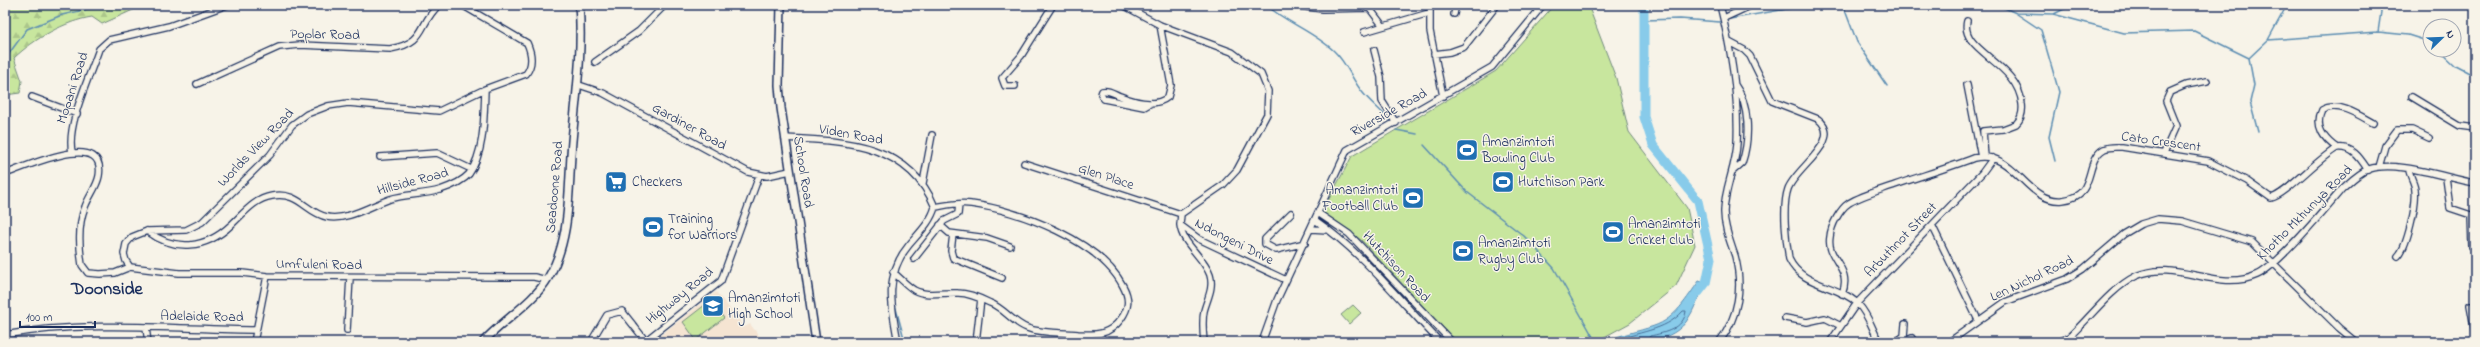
<svg xmlns="http://www.w3.org/2000/svg" width="2480" height="347" viewBox="0 0 2480 347" font-family="'Indie Flower',sans-serif">
<style>
.built{fill:#f5e4d2}
.grass{fill:#c8e69e;stroke:#728a7e}
.forest{fill:url(#forest-firs);stroke:#728a7e}
.park{fill:url(#park-tufts);stroke:#728a7e}
.water{fill:#88cbea;stroke:#5c8db2}
.lines{fill:none;stroke-linecap:round;stroke-linejoin:round}
.shore{stroke:#476d96;stroke-width:1}
.stream{stroke:#5c8db2;stroke-width:1.5}
.river{stroke:#88cbea;stroke-width:9}
.minor-casing{stroke:#1b2f5e;stroke-width:8}
.tertiary-casing{stroke:#1b2f5e;stroke-width:10}
.minor{stroke:#f7f3e8;stroke-width:5.5}
.tertiary{stroke:#f7f3e8;stroke-width:7}
.labels{text-anchor:middle;dominant-baseline:central;stroke-width:3;stroke-linejoin:round;paint-order:stroke}
.street-label{font-size:14px;fill:#1b2f5e;stroke:#f7f3e8}
.poi-label{font-size:14px;fill:#1b2f5e;stroke:#f7f3e8;text-anchor:start}
.district-label{font-size:18px;font-weight:bold;fill:#1b2f5e;stroke:#f7f3e8}
</style>
<defs>
<pattern id="forest-firs" width="22" height="20" patternUnits="userSpaceOnUse"><rect width="22" height="20" fill="#c8e69e"/><path d="M5 1l3.5 6h-7zM16 11l3.5 6h-7z" fill="#abc68a"/></pattern>
<pattern id="park-tufts" width="24" height="20" patternUnits="userSpaceOnUse"><rect width="24" height="20" fill="#c8e69e"/><path d="M3 7l-1-3M5 7V3M7 7l1-3M15 17l-1-3M17 17v-4M19 17l1-3" fill="none" stroke="#abc68a"/></pattern>
</defs>
<rect width="100%" height="100%" fill="#f7f3e8"/>
<filter id="ink" filterUnits="userSpaceOnUse"><feTurbulence type="fractalNoise" baseFrequency=".025" numOctaves="2"/><feDisplacementMap in="SourceGraphic" scale="8" xChannelSelector="R" yChannelSelector="G"/><feConvolveMatrix kernelMatrix="1 2 1 2 8 2 1 2 1" color-interpolation-filters="sRGB"/></filter>
<g filter="url(#ink)">
<path class="built" d="M716 292 745 327 750 324 764 342H652Z"/>
<path class="grass" d="M1554 5H1588L1616 78 1629 132 1687 208 1695 245 1676 286 1630 323 1595 342H1457L1361 240 1322 212 1352 156 1496 71Z
M710 301 724 318 696 340 683 322Z"/>
<path class="forest" d="M5 5H144L102 24 92 17C65 21 34 39 14 58L22 81 20 93 5 95Z"/>
<path class="park" d="M1353 305 1361 313 1349 324 1341 315Z"/>
<path class="water" d="M1699 281 1706 283C1699 295 1694 311 1686 322 1667 346 1632 342 1604 342 1621 334 1637 332 1654 326 1675 319 1687 298 1699 281Z"/>
<g class="lines">
<path class="shore" d="M1613 342C1636 331 1665 332 1683 311H1686C1684 329 1664 333 1650 336L1647 342"/>
<path class="stream" d="M1266 5C1287 23 1314 32 1334 51 1347 63 1352 80 1363 93 1371 103 1381 110 1389 120
M1843 5 1857 42 1887 86
M1998 5 2016 13 2053 14 2124 33 2194 31 2249 58 2268 40 2378 32 2408 35 2430 42
M2017 14 2041 30 2059 92 2049 137 2055 161
M2054 14 2072 5
M1730 19 1809 5
M1644 20 1680 19 1720 22
M2378 32 2382 5
M2268 40 2287 5
M2439 50 2456 66 2475 76
M2249 58 2254 85 2250 102 2258 132
M5 59 27 29 62 15 105 5
M1396 130 1417 134
M1424 145 1467 192 1524 236 1554 268 1596 342
M895 305 905 342"/>
<path class="river" d="M1644 5V117L1653 145 1698 201 1711 259 1706 283 1699 292"/>
<g class="minor-casing">
<path id="minor" d="M1123 5 1160 25 1232 52 1261 74 1268 91 1267 114 1237 170 1223 185 1181 214 1180 225 1199 239 1286 280
M1288 5 1323 9 1369 8
M1367 5 1383 26
M1430 5V31L1443 96
M1454 14 1456 5
M1724 18 1752 5
M1967 21C1959 51 2018 62 2022 104 2023 112 2022 118 2016 124L2003 129 1983 131 1985 157
M1364 32 1429 13
M1729 42 1744 50 1750 56 1772 101 1818 119C1845 140 1795 168 1788 189 1782 206 1786 241 1789 259 1802 287 1838 284 1858 304 1868 314 1873 330 1879 342
M1374 50 1381 77 1382 101 1396 123
M1434 54 1450 52 1464 47 1497 5
M595 62 639 31 665 5
M197 84 279 47 300 45 390 49C428 42 417 25 439 5
M579 85 603 93 748 172 767 176 790 171
M1967 85 1981 157
M1015 86H1005L1002 78 1021 56 1053 5
M32 97 77 114
M2412 97 2460 126 2475 128
M1151 103 1144 107 1104 99 1101 94 1102 91C1109 89 1114 94 1120 96 1135 102 1155 108 1168 97L1171 85 1160 25
M785 138C845 141 909 143 935 207
M2337 148C2324 139 2314 126 2322 110 2338 101 2359 115 2373 123
M72 152C66 125 90 76 99 49L109 40 169 26 227 5
M2164 153 2176 126 2166 101 2170 92 2186 85 2207 81
M380 157 437 153 471 169
M1024 163 1181 214
M2379 167 2385 146 2397 130H2412L2429 138
M1733 171 1742 163C1750 139 1750 105 1735 85
M5 174C23 168 107 128 99 176 97 187 89 196 85 207 78 224 79 246 82 265L88 273 100 274 115 273 130 267 179 273H242L267 276 534 277 547 280
M2446 178 2450 208 2471 215 2472 246
M923 183 932 135
M1291 213 1265 239V244L1276 250 1305 243
M1318 213 1349 234 1452 342
M1315 220C1364 254 1399 300 1440 342
M940 225 949 233 987 238 1010 246
M1180 225C1182 244 1204 257 1210 275 1214 288 1207 299 1204 311 1202 321 1203 332 1204 342
M1932 225 1978 320
M1311 229 1328 230
M147 231C175 252 206 249 231 225 244 213 254 199 272 196 299 191 306 213 327 217 347 221 370 206 390 199 406 194 423 195 440 190 449 187 462 182 469 174 485 152 484 115 485 89
M953 234 951 251 953 258 1002 278
M2398 256C2407 247 2417 204 2415 190 2415 183 2410 177 2409 170
M914 259 944 221 958 214 959 204
M130 267 126 261 124 254 126 244 132 237 147 231 186 230 202 222 270 155 292 125 307 114 328 106 348 103 439 111 485 89 526 74C533 65 532 54 527 43L462 5
M893 272C900 278 906 285 914 290 926 297 945 292 958 293 969 293 980 298 990 303 1004 308 1013 323 1027 328 1042 334 1062 332 1078 334 1097 335 1109 335 1121 319 1129 308 1130 299 1123 286 1100 241 1019 210 971 204 959 202 947 205 935 207
M1842 294C1853 267 1826 260 1830 237 1831 225 1840 209 1849 203 1862 195 1881 190 1895 185 1921 176 1948 168 1974 158 2016 149 2025 204 2063 200 2098 196 2083 161 2104 149 2109 146 2116 147 2122 147L2208 161 2247 181 2271 198C2286 195 2318 158 2337 148 2353 146 2360 158 2368 170
M2470 305 2475 332
M1785 318 1807 322 1825 318 1841 326
M146 328 148 342
M347 330 350 277
M5 335C88 320 172 329 256 330
M592 340 607 315 622 311 645 340
M254 342 267 276
M644 342 721 281 759 176
M898 342C891 306 884 275 909 245 919 233 931 222 935 207
M976 342 981 299
M1262 342 1277 300 1347 150 1492 67 1543 5
M1719 342C1739 317 1743 286 1735 256 1730 241 1724 227 1724 212 1724 189 1736 167 1737 143 1739 97 1731 49 1720 5
M1830 342 1857 303 1982 173 1993 158
M1896 342 1904 336 1905 324
M1903 342 1912 338
M1949 342 2005 302 2067 279 2083 269 2124 234 2141 224 2158 219 2182 221 2252 242 2339 328 2356 342
M2058 342 2069 337C2090 318 2110 289 2136 276 2176 258 2217 293 2257 275 2278 266 2325 209 2342 189 2350 182 2358 173 2369 169 2397 160 2446 178 2475 183
M2475 342V337"/>
</g>
<g class="tertiary-casing">
<path id="tertiary" d="M781 5 779 85 781 108 816 342
M483 342C502 321 534 302 548 278 572 239 568 186 572 141 576 95 583 51 579 5"/>
</g>
<use href="#minor" class="minor"/>
<use href="#tertiary" class="tertiary"/>
</g>
</g>
<defs>
<g id="stadium-square" transform="scale(1.15)"><rect x="-9" y="-9" width="18" height="18" rx="4" fill="#1f6fb2" stroke="#f7f3e8"/><path d="M0-5a6.5 5 0 1 0 0 10a6.5 5 0 1 0 0-10ZM-3.5-1.8h7v3.6h-7Z" fill="#fff"/></g>
<g id="supermarket-square" transform="scale(1.15)"><rect x="-9" y="-9" width="18" height="18" rx="4" fill="#1f6fb2" stroke="#f7f3e8"/><path d="M-6-5.5h2.5l.6 2H6L4.5 2H-2.5L-4.4-4H-6ZM-1.5 3.2a1.3 1.3 0 1 0 .1 0ZM3 3.2a1.3 1.3 0 1 0 .1 0Z" fill="#fff"/></g>
<g id="school-square" transform="scale(1.15)"><rect x="-9" y="-9" width="18" height="18" rx="4" fill="#1f6fb2" stroke="#f7f3e8"/><path d="M0-5L7-2L0 1L-7-2ZM-4 1L0 2.5L4 1V4Q0 6-4 4Z" fill="#fff"/></g>
</defs>
<g fill-rule="evenodd">
<use href="#stadium-square" x="1467" y="150"/>
<use href="#supermarket-square" x="616" y="182"/>
<use href="#stadium-square" x="1503" y="182"/>
<use href="#stadium-square" x="1413" y="198"/>
<use href="#stadium-square" x="653" y="227"/>
<use href="#stadium-square" x="1613" y="232"/>
<use href="#stadium-square" x="1463" y="251"/>
<use href="#school-square" x="713" y="306"/>
</g>
<g class="labels">
<g class="street-label">
<text transform="translate(325 35) rotate(1)">Poplar Road</text>
<text transform="translate(73 88) rotate(-72)">Mopani Road</text>
<text transform="translate(1389 113) rotate(-29)">Riverside Road</text>
<text transform="translate(689 127) rotate(29)">Gardiner Road</text>
<text transform="translate(851 135) rotate(10)">Viden Road</text>
<text transform="translate(2161 142) rotate(8)">Cato Crescent</text>
<text transform="translate(256 148) rotate(-46)">Worlds View Road</text>
<text transform="translate(803 172) rotate(81)">School Road</text>
<text transform="translate(1106 177) rotate(18)">Glen Place</text>
<text transform="translate(413 182) rotate(-15)">Hillside Road</text>
<text transform="translate(555 187) rotate(-85)">Seadoone Road</text>
<text transform="translate(2305 213) rotate(-45)">Khotho Mkhunya Road</text>
<text transform="translate(1901 240) rotate(-46)">Arbuthnot Street</text>
<text transform="translate(1234 242) rotate(27)">Ndongeni Drive</text>
<text transform="translate(319 265) rotate(1)">Umfuleni Road</text>
<text transform="translate(1396 267) rotate(47)">Hutchison Road</text>
<text transform="translate(2032 279) rotate(-25)">Len Nichol Road</text>
<text transform="translate(680 296) rotate(-39)">Highway Road</text>
<text transform="translate(202 317) rotate(1)">Adelaide Road</text>
</g>
<g class="poi-label">
<text x="1482" y="142">Amanzimtoti<tspan x="1482" dy="16">Bowling Club</tspan></text>
<text x="632" y="182">Checkers</text>
<text x="1518" y="182">Hutchison Park</text>
<text x="1398" y="190" text-anchor="end">Amanzimtoti<tspan x="1398" dy="16">Football Club</tspan></text>
<text x="668" y="219">Training<tspan x="668" dy="16">for Warriors</tspan></text>
<text x="1628" y="224">Amanzimtoti<tspan x="1628" dy="16">Cricket club</tspan></text>
<text x="1478" y="243">Amanzimtoti<tspan x="1478" dy="16">Rugby Club</tspan></text>
<text x="728" y="298">Amanzimtoti<tspan x="728" dy="16">High School</tspan></text>
</g>
<g class="district-label">
<text x="107" y="290">Doonside</text>
</g>
</g>
<rect width="2480" height="347" fill="none" stroke="#f7f3e8" stroke-width="20"/>
<rect x="10" y="10" width="2460" height="327" fill="none" stroke="#1b2f5e" stroke-width="1.5" filter="url(#ink)"/>
<g transform="translate(2442 38) rotate(67)"><circle r="19" fill="#f7f3e8" stroke="#9fa5b1"/>
<path d="M0-3L7 15L0 10L-7 15Z" fill="#1f6fb2"/>
<text y="-6" font-size="11" font-weight="bold" text-anchor="middle" fill="#1b2f5e">N</text>
</g>
<path d="M20 321v6h75v-6" fill="none" stroke="#1b2f5e" stroke-width="2"/>
<text x="26" y="321" font-size="12" fill="#1b2f5e" stroke="#f7f3e8" stroke-width="3" paint-order="stroke">100 m</text>
</svg>
